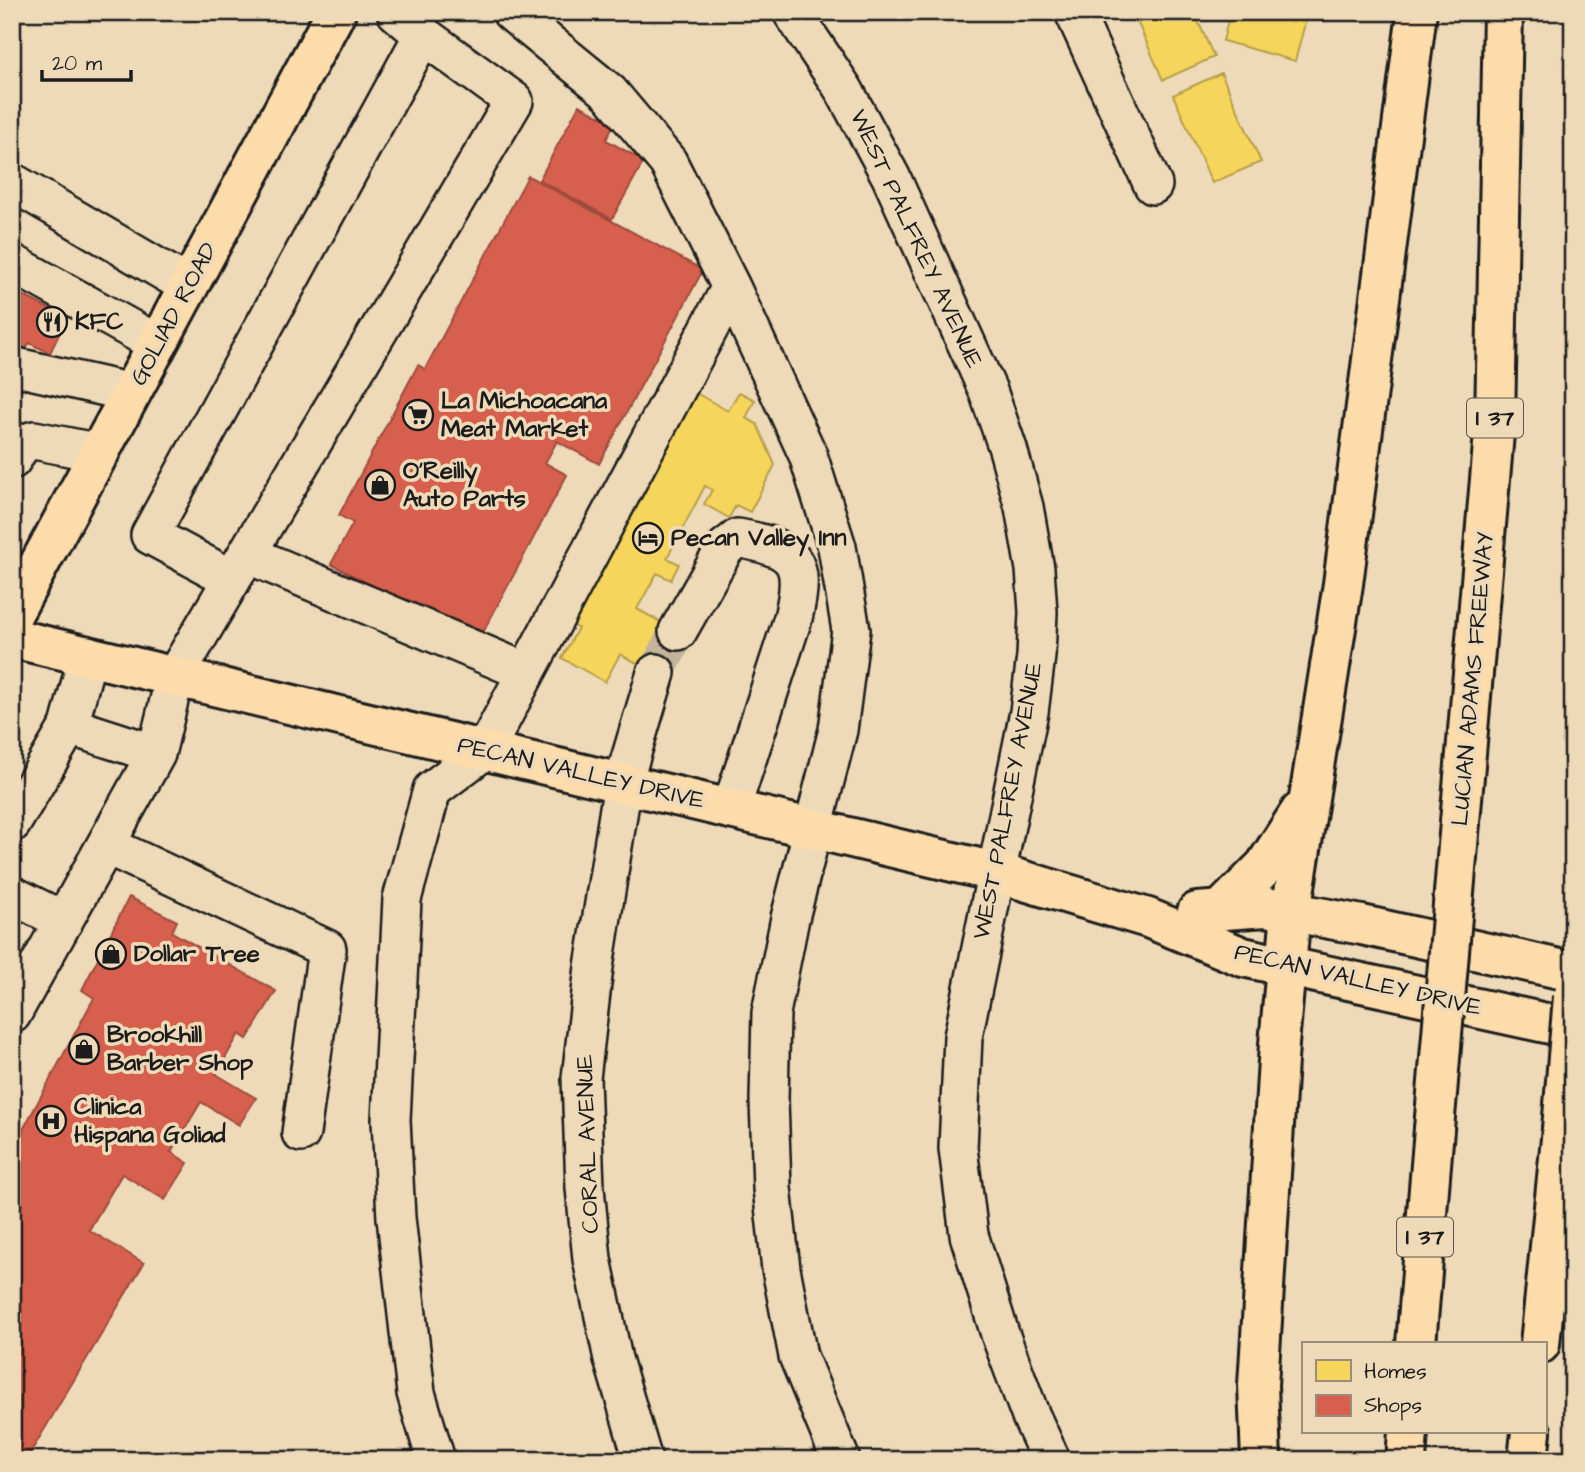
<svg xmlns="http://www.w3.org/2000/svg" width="1585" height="1472" viewBox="0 0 1585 1472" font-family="'Architects Daughter',sans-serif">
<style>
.homes{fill:#f6d55c;stroke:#b59e49;stroke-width:2}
.shops{fill:#d6604d;stroke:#9e4c3e;stroke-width:2}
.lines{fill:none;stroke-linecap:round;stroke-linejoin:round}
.minor-tunnel{stroke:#c4b499;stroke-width:37;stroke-dasharray:37 18;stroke-linecap:butt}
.minor-casing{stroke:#1c1c1c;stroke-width:42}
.major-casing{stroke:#1c1c1c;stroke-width:44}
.highway-casing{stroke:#1c1c1c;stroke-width:44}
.minor{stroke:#eedab8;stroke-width:37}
.major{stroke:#fddcac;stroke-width:38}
.highway{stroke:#fddcac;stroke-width:38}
.highway-bridge-casing{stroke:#1c1c1c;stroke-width:44;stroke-linecap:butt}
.highway-bridge{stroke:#fddcac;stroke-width:38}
.labels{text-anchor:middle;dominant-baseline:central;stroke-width:7;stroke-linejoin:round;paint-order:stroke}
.shield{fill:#eedab8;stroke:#5b554b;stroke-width:2}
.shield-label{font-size:23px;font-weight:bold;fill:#1c1c1c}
.street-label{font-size:24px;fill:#1c1c1c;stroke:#eedab8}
.poi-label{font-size:24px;font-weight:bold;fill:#1c1c1c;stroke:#eedab8;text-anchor:start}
</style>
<rect width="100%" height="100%" fill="#eedab8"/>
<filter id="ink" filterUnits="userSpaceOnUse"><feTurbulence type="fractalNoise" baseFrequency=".0143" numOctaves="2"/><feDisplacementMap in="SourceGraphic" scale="14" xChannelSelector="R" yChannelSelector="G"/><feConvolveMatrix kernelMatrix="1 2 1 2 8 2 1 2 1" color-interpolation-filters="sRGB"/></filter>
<g filter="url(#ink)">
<path class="homes" d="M1133 12H1194L1214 57 1163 80Z
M1230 12H1308L1295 61 1223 41Z
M1221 73 1261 162 1212 183 1173 95Z
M739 392 755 400 746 418 757 424 775 465 750 512 736 505 729 518 704 504 712 490 705 486 667 558 679 564 671 580 657 573 637 609 692 639 670 681 620 654 605 682 562 658 578 628 572 625 696 393 728 411Z"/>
<path class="shops" d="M579 105 614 123 606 140 644 161 612 219 539 180Z
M528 176 703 270 599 464 557 441 545 463 567 475 478 642 331 564 353 523 339 515 418 365 425 369Z
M12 290 67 318 50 353 29 343 26 349 12 342Z
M129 897 177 921 172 932 276 991 247 1039 239 1034 216 1074 256 1098 239 1125 201 1102 171 1152 188 1163 165 1200 122 1174 89 1230 144 1263 26 1460H12V1150L94 998 82 990Z"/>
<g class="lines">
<path class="minor-tunnel" d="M656 673 678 631"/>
<g class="minor-casing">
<path id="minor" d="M396 12 423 35
M511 12 609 92 668 162 731 287 808 455 837 547 851 630 838 730 790 918 771 1013 769 1100 772 1188 781 1269 798 1356 841 1460
M792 12 844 90 891 177 988 391 1008 449 1024 507 1035 569 1038 612 1036 656 1029 712 963 1037 958 1148 969 1235 1000 1334 1030 1414 1051 1460
M1074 12 1153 185
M12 182 189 286
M12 263 158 344
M12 366 132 393
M12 460 22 444 34 440 100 453
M247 554 526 672
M678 631 725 548 738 538C795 549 807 559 793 618L731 809
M88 655 69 726 156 754 175 676 514 101 423 35 150 535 232 579
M12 823 69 726
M106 845 327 949 301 1133
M12 895 64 921
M12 1014 156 754
M436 1460 416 1393 396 1218 391 1120 402 899 432 790 485 750 731 287
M643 1460 613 1359 592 1259 585 1188 581 1078 594 967 623 783 656 673"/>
</g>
<g class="major-casing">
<path id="major" d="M12 615 336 12
M12 638 995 872 1148 918 1243 957 1573 1029
M1197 912 1266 907 1362 925 1573 972"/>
</g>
<g class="highway-casing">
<path id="highway" d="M1460 822 1495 422 1503 12
M1221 910 1265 866 1300 812
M1416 1344 1434 1129
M1540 1344 1562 1129
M1261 1460 1258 1385 1279 1044 1291 912 1343 584 1417 12
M1406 1460 1408 1432
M1528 1460 1531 1432"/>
</g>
<use href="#minor" class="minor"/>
<use href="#major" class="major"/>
<use href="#highway" class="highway"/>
<g class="highway-bridge-casing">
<path id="highway-bridge" d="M1434 1129 1460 822
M1562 1129 1573 997"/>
</g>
<use href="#highway-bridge" class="highway-bridge"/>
</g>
</g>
<defs>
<g id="restaurant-ring" transform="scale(1.575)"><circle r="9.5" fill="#eedab8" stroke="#1c1c1c" stroke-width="1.5"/><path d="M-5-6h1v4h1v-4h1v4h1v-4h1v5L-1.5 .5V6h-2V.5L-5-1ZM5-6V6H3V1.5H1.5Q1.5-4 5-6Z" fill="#1c1c1c"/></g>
<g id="supermarket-ring" transform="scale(1.575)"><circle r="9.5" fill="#eedab8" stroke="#1c1c1c" stroke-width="1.5"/><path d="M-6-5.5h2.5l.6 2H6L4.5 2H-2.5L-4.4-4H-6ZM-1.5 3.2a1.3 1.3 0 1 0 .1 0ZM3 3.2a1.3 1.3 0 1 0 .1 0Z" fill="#1c1c1c"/></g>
<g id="shop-ring" transform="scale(1.575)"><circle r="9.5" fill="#eedab8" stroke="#1c1c1c" stroke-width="1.5"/><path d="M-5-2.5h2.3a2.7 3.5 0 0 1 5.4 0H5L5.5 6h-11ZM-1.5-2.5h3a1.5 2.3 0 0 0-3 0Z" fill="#1c1c1c"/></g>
<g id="hotel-ring" transform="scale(1.575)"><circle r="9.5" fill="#eedab8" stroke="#1c1c1c" stroke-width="1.5"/><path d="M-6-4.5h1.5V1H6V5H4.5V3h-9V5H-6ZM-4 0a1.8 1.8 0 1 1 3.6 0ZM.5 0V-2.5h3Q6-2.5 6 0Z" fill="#1c1c1c"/></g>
<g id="hospital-ring" transform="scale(1.575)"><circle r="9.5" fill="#eedab8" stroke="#1c1c1c" stroke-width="1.5"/><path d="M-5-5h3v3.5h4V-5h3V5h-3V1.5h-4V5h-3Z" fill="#1c1c1c"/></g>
</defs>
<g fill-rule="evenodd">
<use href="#restaurant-ring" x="52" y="322"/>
<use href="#supermarket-ring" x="418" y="415"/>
<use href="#shop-ring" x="380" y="485"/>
<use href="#hotel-ring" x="648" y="538"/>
<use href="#shop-ring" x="111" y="954"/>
<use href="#shop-ring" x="84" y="1049"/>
<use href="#hospital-ring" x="51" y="1121"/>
</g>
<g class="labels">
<g class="shield">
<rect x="1467" y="398.5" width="56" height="39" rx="5"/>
<rect x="1397" y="1217.5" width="56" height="39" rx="5"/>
</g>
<g class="shield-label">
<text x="1495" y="418">I 37</text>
<text x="1425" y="1237">I 37</text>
</g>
<g class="street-label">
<text transform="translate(916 239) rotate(65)">WEST PALFREY AVENUE</text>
<text transform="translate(174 314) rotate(-62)">GOLIAD ROAD</text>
<text transform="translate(1473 679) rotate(-85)">LUCIAN ADAMS FREEWAY</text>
<text transform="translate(581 773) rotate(13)">PECAN VALLEY DRIVE</text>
<text transform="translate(1008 801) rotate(-79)">WEST PALFREY AVENUE</text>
<text transform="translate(1358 980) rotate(13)">PECAN VALLEY DRIVE</text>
<text transform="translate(588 1144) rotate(-92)">CORAL AVENUE</text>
</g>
<g class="poi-label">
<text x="75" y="322">KFC</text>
<text x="441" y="401">La Michoacana<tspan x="441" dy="28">Meat Market</tspan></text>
<text x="403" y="471">O'Reilly<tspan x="403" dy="28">Auto Parts</tspan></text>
<text x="671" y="538">Pecan Valley Inn</text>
<text x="134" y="954">Dollar Tree</text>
<text x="107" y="1035">Brookhill<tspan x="107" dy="28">Barber Shop</tspan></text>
<text x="74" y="1107">Clinica<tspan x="74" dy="28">Hispana Goliad</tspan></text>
</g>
</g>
<rect width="1585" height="1472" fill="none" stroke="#eedab8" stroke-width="42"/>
<rect x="21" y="21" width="1543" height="1430" fill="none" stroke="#1c1c1c" stroke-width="2.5" filter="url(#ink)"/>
<rect x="1302" y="1342" width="245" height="91" fill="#eedab8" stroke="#9a8e7a" stroke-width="2"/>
<rect x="1316" y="1360" width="35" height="21" fill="#f6d55c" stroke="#9a8e7a" stroke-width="2"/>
<text x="1364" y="1378" font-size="21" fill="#1c1c1c">Homes</text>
<rect x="1316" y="1395" width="35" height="21" fill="#d6604d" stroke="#9a8e7a" stroke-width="2"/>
<text x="1364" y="1412" font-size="21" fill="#1c1c1c">Shops</text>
<path d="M42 70v10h89v-10" fill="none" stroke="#1c1c1c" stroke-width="3.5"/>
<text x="52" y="70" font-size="21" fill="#1c1c1c" stroke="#eedab8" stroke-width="5" paint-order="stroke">20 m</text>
</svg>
